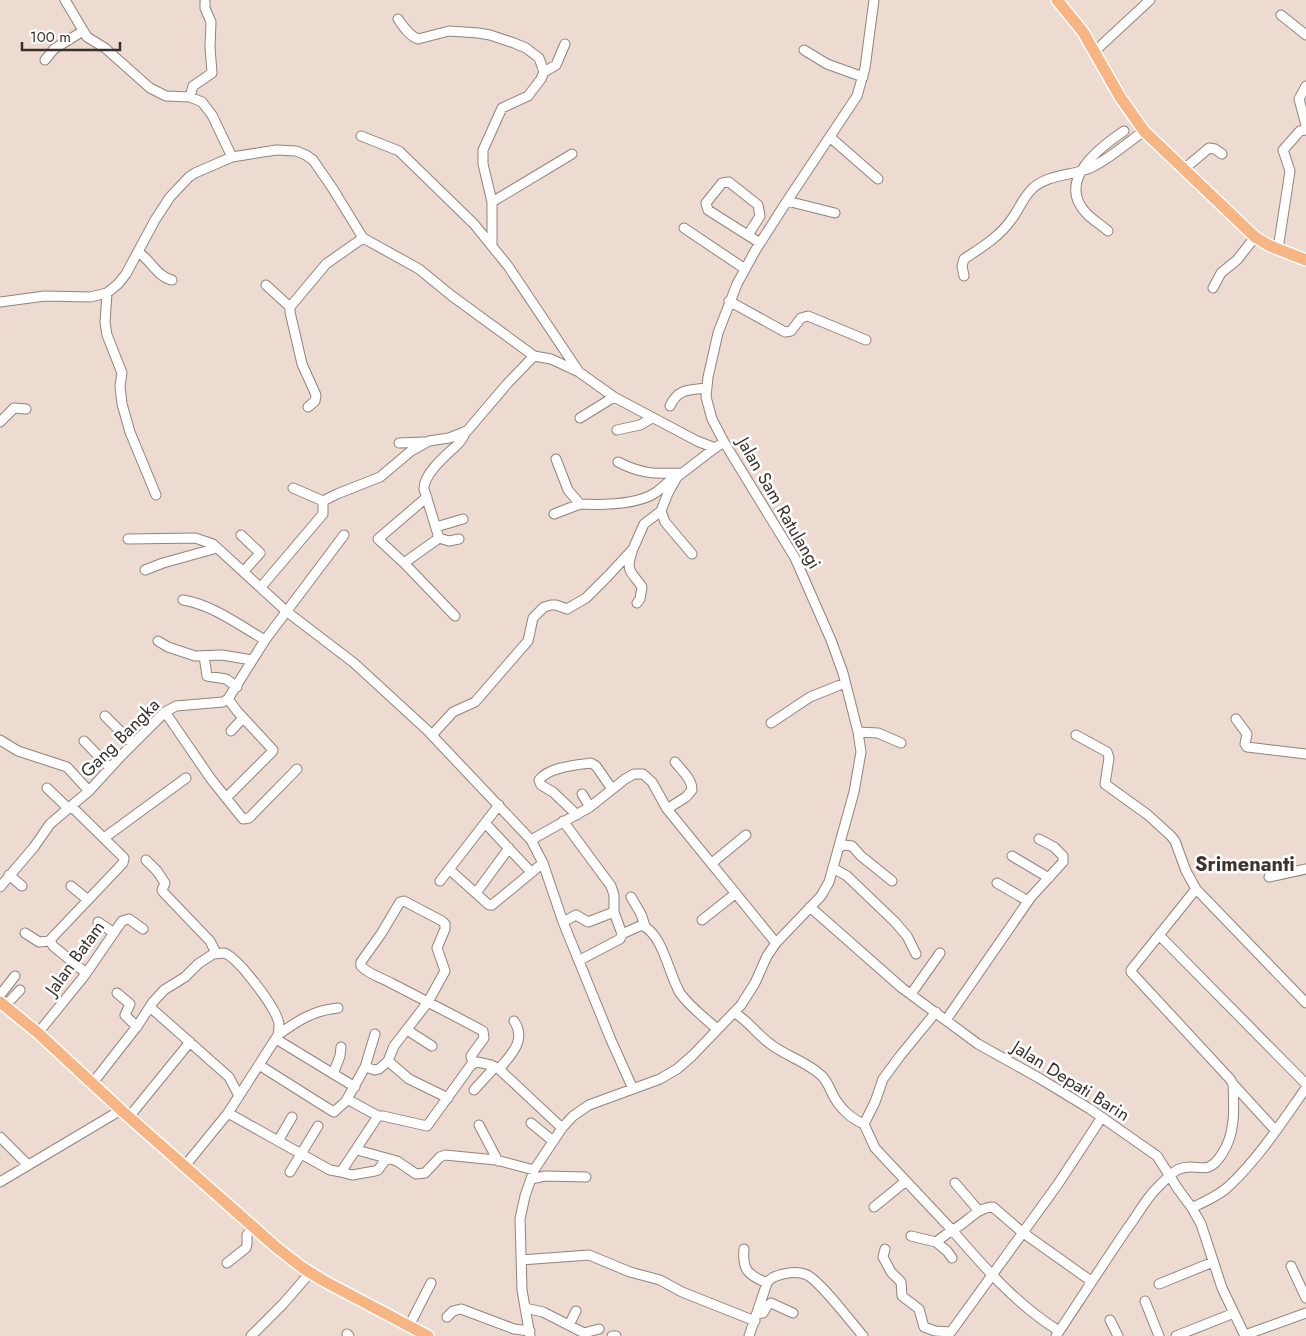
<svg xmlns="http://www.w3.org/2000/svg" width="1306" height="1336" viewBox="0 0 1306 1336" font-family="Jost,sans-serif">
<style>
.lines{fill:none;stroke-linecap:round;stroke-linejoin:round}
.minor-casing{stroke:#93837a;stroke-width:11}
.major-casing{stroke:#fff;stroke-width:14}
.minor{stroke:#fff;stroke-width:9}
.major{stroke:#f8b584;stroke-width:11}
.labels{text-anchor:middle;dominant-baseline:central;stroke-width:5;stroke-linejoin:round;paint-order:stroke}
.street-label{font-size:18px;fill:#37302c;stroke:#fff}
.quarter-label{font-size:20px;font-weight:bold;fill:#40332b;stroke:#fff}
</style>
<rect width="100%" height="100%" fill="#eddbd1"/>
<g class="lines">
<g class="minor-casing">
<path id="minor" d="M65 0 87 37 105 48 150 88 166 96 190 97 202 102 212 115 232 157
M1281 15 1306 35
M398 19C403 26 409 36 418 39L449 31 478 33 490 35 514 43 526 48 539 58 544 72 541 79 528 96 502 108 483 150V164L492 202
M804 50 827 64 863 77
M1095 51 1150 0
M45 60 54 49 83 31
M544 72 556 65 565 44
M1306 86 1299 99 1306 125
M190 97 193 86 212 73 210 47 211 22 205 8V2
M361 136 399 151 474 224 508 266 579 372
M831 138 878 179
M1184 169 1209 148 1215 149 1222 154
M787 201 835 213
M684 228 745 269
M1108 231C1101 225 1093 220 1087 214 1055 181 1099 148 1124 131
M748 235 760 216 758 205 729 182 722 183 706 203 708 210 760 243
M492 244V202L572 154
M1278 249 1290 171 1283 150 1300 131 1306 130
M138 252C151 260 157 277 172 280
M964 276 962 266 964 259C982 247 999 237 1011 220 1019 210 1023 197 1033 188 1049 174 1071 176 1090 168 1108 160 1127 143 1144 131
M266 285 290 307 326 264 363 238
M1213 288 1221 273 1237 260 1255 237
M107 293 105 322 107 335 122 373 120 386 122 404 130 432 156 495
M729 301 785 332 791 331 801 318 808 316 866 340
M0 302 45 296 90 297 107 293 118 284 126 274 155 220 170 197 189 177 195 173 232 157 276 150 296 151 306 155 313 160 333 189 363 238 419 269 452 296 534 356 551 359 579 372 614 397 697 441 715 448 724 442
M290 307V312L302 364 316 395 315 401 308 407
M670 406C678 388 690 390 707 388
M580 418 614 397
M0 422 14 408 26 409
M617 430 640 425 652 418
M399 443 424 442
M556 459 568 490 580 504C601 505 636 505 655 493 663 488 667 481 677 477
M618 462C641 474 655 474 681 473
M293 488 323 501
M427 497 378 539 404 563 455 616
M554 514 580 504
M436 527 463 519
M241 535 260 553 244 571
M439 538 449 541 459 539
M128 539 195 538 213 544 286 611 354 663 427 730 531 840 543 863 563 922 611 1040 633 1089
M632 552C625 572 632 572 642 587L640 599 637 603
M692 554 665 522 661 511 668 493 677 477 715 448
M404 563 439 538 424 489C423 474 447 454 457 445 461 441 464 436 466 431
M145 570 163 563 217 548
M261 587 323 514V501L337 494 380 477 411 451 429 441 449 438 467 431 507 384 534 356
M183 600C213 605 239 625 265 640
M158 641 168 647 195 656 222 655 252 660
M204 656 207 676 226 679 237 687
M165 712 211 779 243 819 249 818 297 769
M105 716 133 744
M1236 719 1247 734 1245 744 1247 747 1306 754
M771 723 810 697 845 683
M231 731 243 718
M858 732 878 733 901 743
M432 735 453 712 475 702 520 650 528 641 533 618 544 607 551 605H556L567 609 586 598 608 576 633 549 644 524 661 511
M1076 735 1107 752 1109 758 1105 784 1148 815 1171 836 1175 841 1186 871 1196 889 1306 1003
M0 740 18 751 67 767 89 791
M84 741 110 768
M47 788 69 809
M582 794 590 807
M226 798 272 752 273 750 237 711 228 699
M72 807 124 858 123 863 50 940 53 946 86 973
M667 809 686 797 692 790C692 779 682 771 675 762
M577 815 553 792 541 785 539 780C549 767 576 765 591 763L596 766 612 789
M563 821 611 886 614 895V912L622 934 620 939 580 960
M485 823 531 872
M104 838 186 778
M531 840 590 807 625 779 634 774H643L652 782 667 809 776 943
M839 848 844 845 852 846 861 856 892 881
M1012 856 1049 878
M146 860 157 871 165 883 162 890 164 893 210 941 216 953
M712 863 746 835
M833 868 847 876 895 922 907 936 916 954
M450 870 489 905H492L543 863
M9 875 22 886
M1269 877 1306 869
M440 881 499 805
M997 883 1028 901
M71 886 88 900
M0 887 34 847 50 824 89 791 121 756 165 712 176 706 223 702 228 699 265 640 344 535
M1196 889 1131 970V972L1230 1079 1233 1084 1276 1131
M476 893 509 848
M631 897 641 914 645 926
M810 907 902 988 978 1044 1039 1078 1090 1109 1157 1156 1178 1189 1192 1208 1201 1224 1222 1288 1245 1336
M702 920 735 894
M98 922 114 933
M563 922 576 915 588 922 614 912
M25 933 39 942 50 941
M622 934 642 925C664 936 668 973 680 993 689 1006 705 1018 717 1029
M1159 935 1306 1084
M117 993 130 1004 125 1015 137 1027
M911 994 940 953
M0 995 15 976
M5 1006 20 990
M150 1007 229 1077 239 1096
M735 1013C748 1021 757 1034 769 1043 785 1056 806 1061 822 1076 827 1081 830 1089 833 1095 839 1107 851 1119 864 1124L875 1148 952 1230C966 1224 977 1207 993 1207L1022 1232 1091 1281
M946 1020 1031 897 1063 862V856L1054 847 1039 839
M407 1030 432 1046
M38 1033 85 975 122 921 129 919 143 929
M278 1035C297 1021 314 1010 338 1008
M276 1039 355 1087
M388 1061 409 1079 448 1098
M259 1065 332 1111 334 1112 346 1101 365 1067 375 1070 379 1069 388 1061 394 1046 428 1002 445 971 437 948 445 929V924L442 921 404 901 400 902 381 934 361 962V966C368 974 382 978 391 983 422 999 453 1015 483 1031L484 1038 471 1056 473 1063
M365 1067 375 1034
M499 1069C511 1055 527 1040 514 1021
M333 1074 340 1056 341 1047
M92 1084 138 1025 153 1002 164 990 185 977 198 964 213 954 224 953C238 957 273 1005 278 1020 280 1025 279 1030 278 1035L228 1113 184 1167
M474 1090 495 1067
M347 1099 378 1116
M228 1113 330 1170 341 1172 378 1116H383L427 1126 471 1065 477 1062 491 1065 499 1069 562 1128
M129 1117 190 1042
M531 1123 553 1141
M864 1124 875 1102 883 1079 900 1056 936 1012
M479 1125 498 1161
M0 1137 28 1165
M278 1141 292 1117
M357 1150 397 1161 416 1174 425 1173 440 1157 445 1155 496 1160 534 1170
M290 1172 318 1126
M341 1172 352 1175 375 1171 378 1170 386 1159
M531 1179 545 1176 586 1177
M0 1182 121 1110
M955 1183 979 1211
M874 1207 906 1181
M1192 1208C1205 1201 1219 1196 1229 1186 1259 1158 1282 1122 1306 1088
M911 1236 936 1242
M744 1249C742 1270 748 1275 767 1283
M885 1249 883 1257 891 1272 901 1282 902 1296 919 1309 924 1327 935 1331 951 1332
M952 1258 947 1251 936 1242 952 1230C984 1267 1017 1305 1059 1331
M521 1260 589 1255 630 1272 660 1280 682 1292 755 1321
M227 1263 246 1248 247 1244V1235L253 1227
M1291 1266 1306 1298
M1159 1284 1213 1262
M1145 1301 1159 1336
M525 1308 543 1312 584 1333 599 1329
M757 1314 763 1313 767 1306 771 1303 793 1313
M447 1317 453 1311 461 1309 514 1329 530 1331
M1110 1320 1118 1336
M569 1325 576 1311
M409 1326 431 1283
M347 1334 349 1336
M1245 1335 1306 1313
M251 1336 283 1304 310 1273
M530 1336 522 1290 520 1219 525 1196 534 1170 562 1128 573 1116 589 1105 660 1079 677 1069 692 1056 741 1005 755 983 767 956 776 943 821 896 829 882 854 792 861 752 858 732 843 673 831 640 795 558 724 442 712 419 706 397 708 377 718 333 737 284 755 251 787 201 857 96 865 68 874 0
M612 1336H616
M749 1336 767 1283C771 1277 776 1276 783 1274 791 1272 799 1271 807 1275 821 1282 851 1322 863 1336
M948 1336 1058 1184 1102 1117
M1056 1336C1080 1300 1103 1264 1127 1229 1137 1216 1145 1200 1156 1189 1162 1183 1172 1172 1179 1169 1198 1161 1206 1179 1222 1154 1236 1133 1234 1108 1233 1084
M1176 1336 1234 1313"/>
</g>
<g class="major-casing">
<path id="major" d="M1057 0 1083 32 1120 97 1144 131 1255 237 1270 246 1306 260
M0 1002 38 1033 121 1110 277 1248 303 1268 324 1281 428 1336"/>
</g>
<use href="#minor" class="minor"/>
<use href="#major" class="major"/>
</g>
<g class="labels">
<g class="street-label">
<text transform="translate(779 503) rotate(60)">Jalan Sam Ratulangi</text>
<text transform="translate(120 738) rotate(-45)">Gang Bangka</text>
<text transform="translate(75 958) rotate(-54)">Jalan Batam</text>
<text transform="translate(1071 1081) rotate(32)">Jalan Depati Barin</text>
</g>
<g class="quarter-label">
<text x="1245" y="864">Srimenanti</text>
</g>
</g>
<path d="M22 42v8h98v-8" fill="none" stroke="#37302c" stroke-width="2.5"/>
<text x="30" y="42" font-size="15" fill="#37302c" stroke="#ffffff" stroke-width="4" paint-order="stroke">100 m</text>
</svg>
